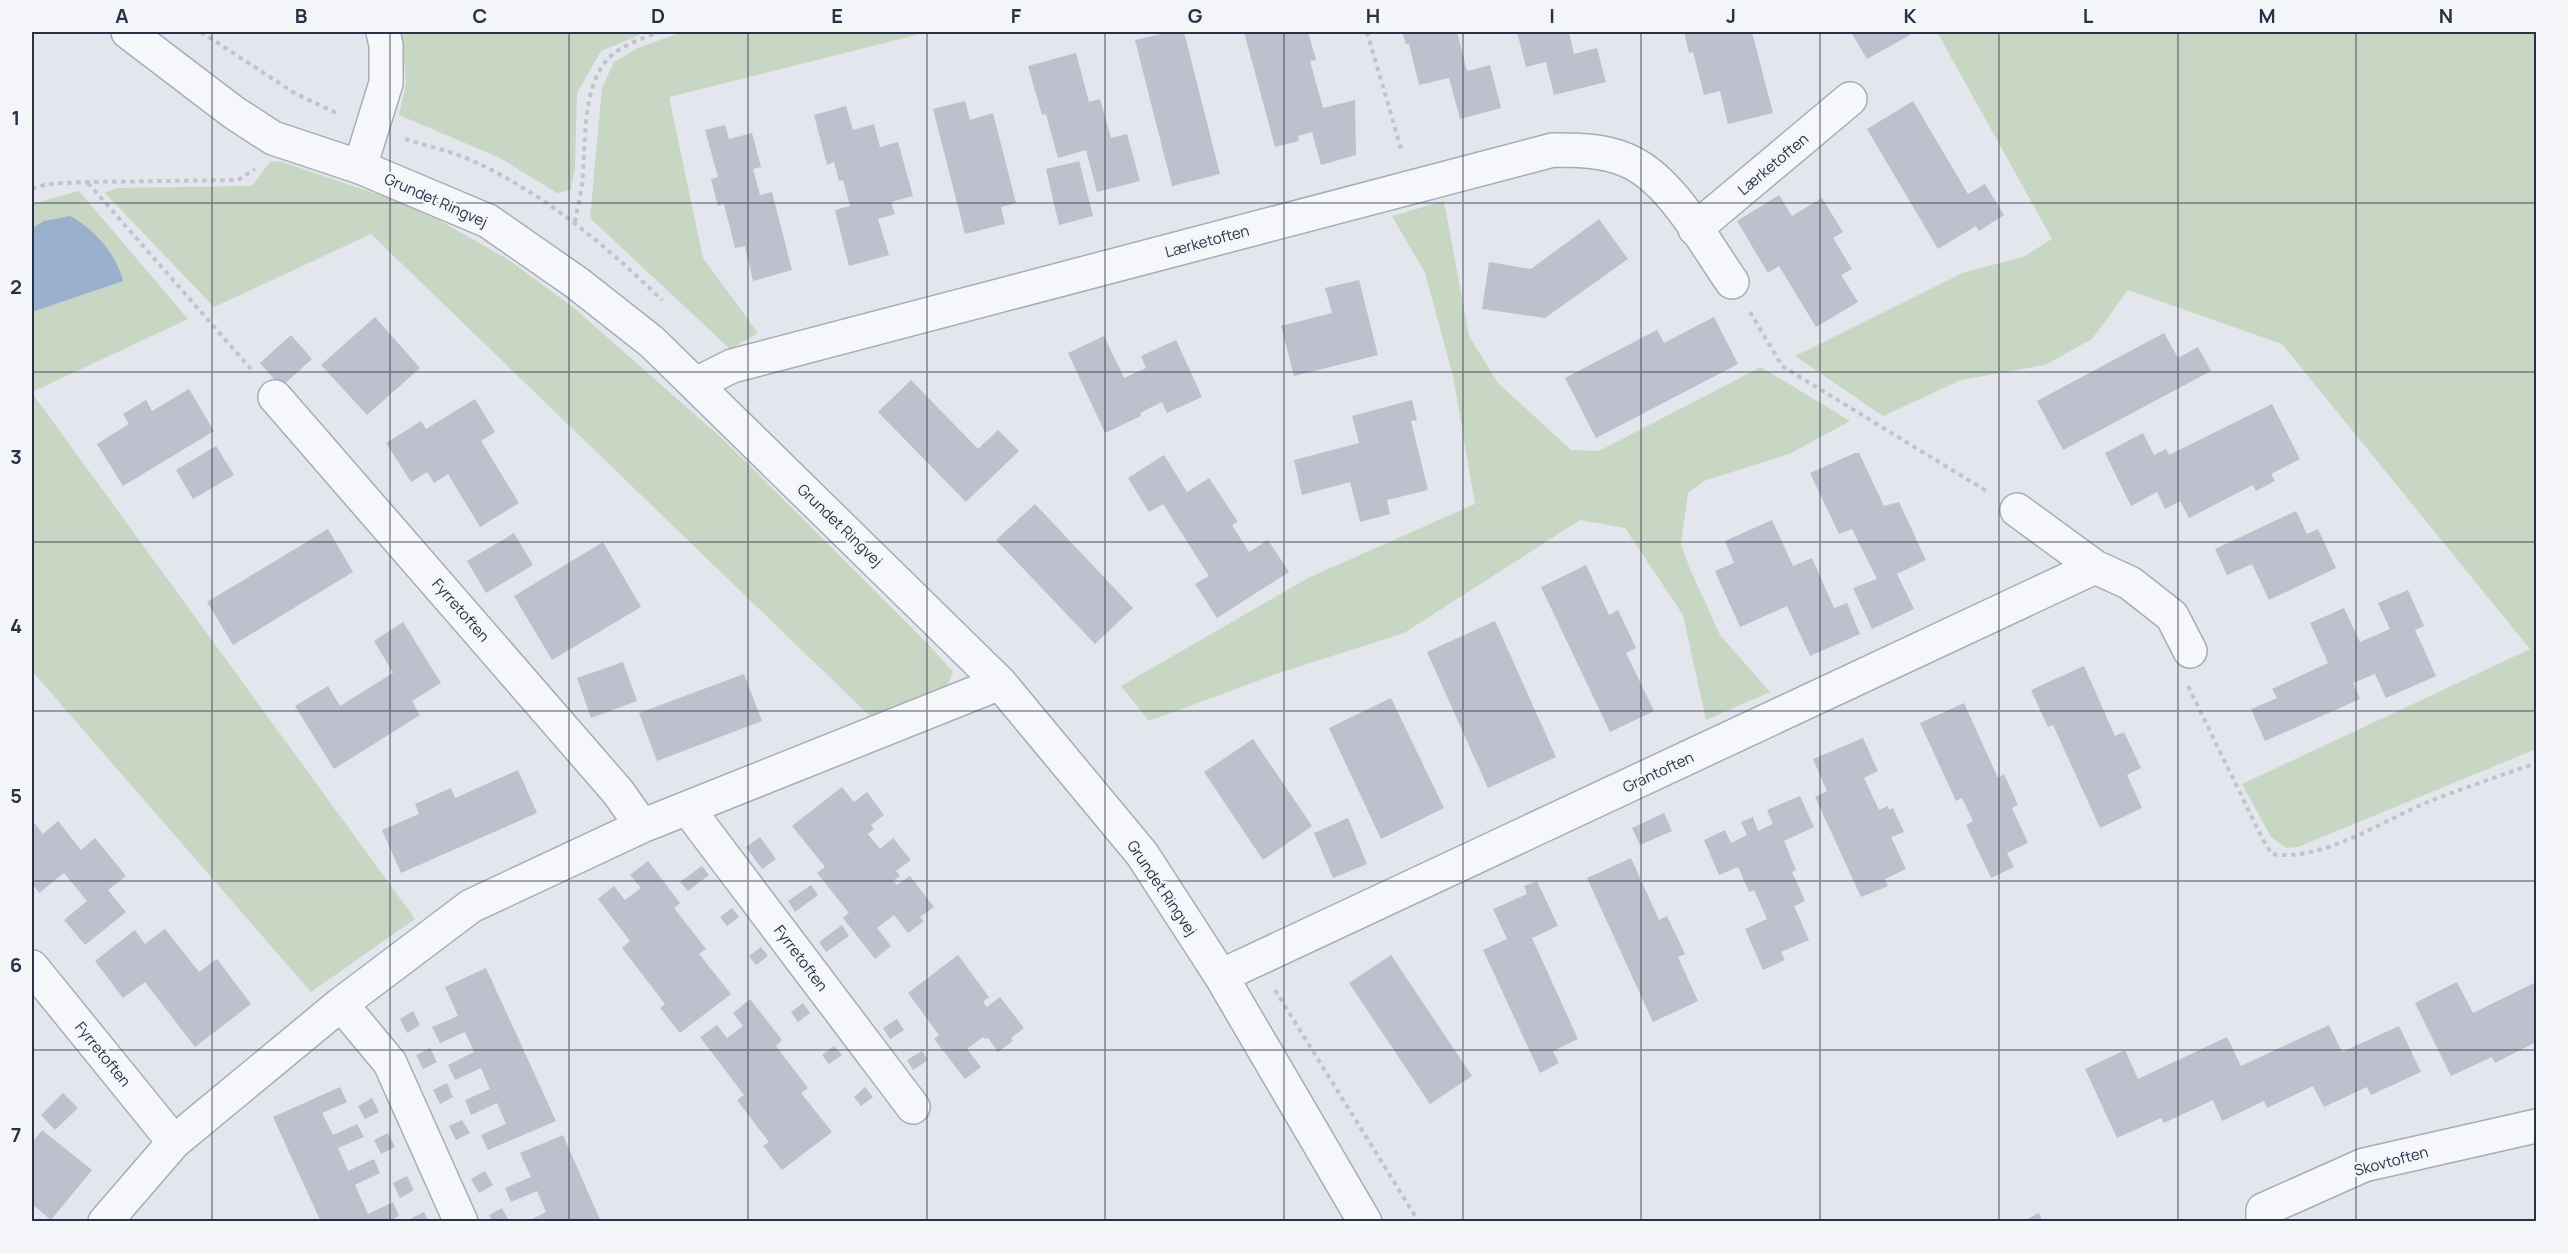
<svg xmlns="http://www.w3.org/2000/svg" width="2568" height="1253" viewBox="0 0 2568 1253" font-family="Manrope,sans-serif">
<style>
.green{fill:#c7d7c3}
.water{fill:#9bb0cf}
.building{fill:#bcc1cd}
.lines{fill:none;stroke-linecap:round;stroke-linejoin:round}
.street-casing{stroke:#a7acb7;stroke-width:36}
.path{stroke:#c1c4cb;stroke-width:4;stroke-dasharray:4.5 4.5;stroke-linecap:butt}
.street{stroke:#f6f7fa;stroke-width:33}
.grid{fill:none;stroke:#293147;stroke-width:1.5;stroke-opacity:0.55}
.labels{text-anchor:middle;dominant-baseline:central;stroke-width:5;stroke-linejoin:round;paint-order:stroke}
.street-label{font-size:15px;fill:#293147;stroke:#f3f5f9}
.neatline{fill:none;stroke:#293147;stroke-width:2}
.grid-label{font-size:20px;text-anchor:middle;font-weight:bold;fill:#293147}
</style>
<rect width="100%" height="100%" fill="#e3e6ec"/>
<path class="green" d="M401 32H647L601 51 577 93 575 168 571 190 557 193 500 158 399 115 406 83Z
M682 32H928L669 97 703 258 758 333 730 349 590 218 602 88 614 62 638 48Z
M1937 32H2536V749L2298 847 2286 848 2271 837 2242 784 2530 649 2282 344 2128 290 2092 339 2045 365 1961 380 1883 416 1795 356 1965 272 2023 257 2052 239Z
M279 161 397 201 437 219 509 260 574 308 726 442 927 643 953 672 945 691 876 722 371 234 214 307 105 193 117 188 252 186 270 162Z
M79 191 188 319 32 392V204Z
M1444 201 1469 336 1498 383 1571 450 1599 451 1761 367 1850 421 1789 454 1704 481 1688 493 1681 544 1690 569 1720 635 1770 692 1706 720 1683 615 1625 528 1580 520 1404 633 1279 673 1149 721 1121 686 1308 578 1475 504 1453 376 1425 273 1392 216Z
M32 393 415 919 311 992 32 671Z"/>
<path class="water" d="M70 216C94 229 116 253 123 281L32 312V228L44 221Z"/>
<path class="building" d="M1170 32H1184L1220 174 1172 186 1135 40Z
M1244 32H1308L1316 60 1310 61 1323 108 1355 100 1356 155 1321 165 1312 132 1298 136 1299 141 1275 147Z
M1402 32H1457L1467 71 1490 65 1501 108 1460 119 1449 78 1419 85 1409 44H1406Z
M1517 32H1569L1574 54 1597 48 1606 82 1554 95 1546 62 1526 67Z
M1684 32H1752L1773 113 1728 124 1720 91 1704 95 1693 52 1689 53Z
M1851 32H1908L1910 35 1867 59Z
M1076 53 1089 102 1100 99 1111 138 1127 134 1140 181 1097 192 1086 150 1058 158 1046 114 1042 115 1028 66Z
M965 101 970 120 993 113 1016 203 1001 207 1005 224 965 234 933 109Z
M1913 101 1968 194 1985 184 2004 215 1979 231 1976 226 1938 249 1867 129Z
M846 106 853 130 874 124 880 147 898 142 913 196 891 202 895 214 878 219 889 255 849 266 835 210 850 206 843 180 839 181 834 162 827 165 814 115Z
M725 125 729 139 752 133 761 167 753 169 760 195 772 192 792 270 753 281 745 246 735 248 724 204 718 206 711 179 718 177 705 130Z
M1079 161 1093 216 1059 225 1046 169Z
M1779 195 1792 216 1822 198 1843 232 1833 238 1852 269 1841 275 1858 302 1816 327 1779 266 1768 273 1737 221Z
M1599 219 1628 259 1545 318 1482 309 1489 262 1531 269Z
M1359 280 1378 355 1294 376 1281 326 1332 313 1325 288Z
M375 317 420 368 367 415 321 365Z
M1714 317 1738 364 1596 438 1565 378 1657 330 1664 343Z
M2164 333 2178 358 2198 347 2211 371 2063 450 2037 401Z
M291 335 312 359 281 387 260 363Z
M1104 336 1124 378 1146 368 1141 356 1176 340 1202 397 1167 413 1162 402 1140 413 1141 416 1105 433 1068 353Z
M911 380 978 449 998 430 1019 451 966 502 878 412Z
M189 389 214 431 123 486 97 444 129 424 123 414 146 400 152 411Z
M475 399 495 432 481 441 519 503 480 527 448 474 434 483 427 472 411 482 386 443 421 421 426 429Z
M1412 400 1417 420 1411 421 1428 490 1387 500 1390 514 1360 522 1350 482 1302 495 1294 460 1359 443 1352 416Z
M2272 404 2300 459 2271 474 2275 481 2256 491 2253 485 2189 518 2180 501 2165 509 2157 492 2131 506 2105 453 2143 433 2154 455 2166 449 2169 455Z
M216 446 234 475 193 499 176 470Z
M1855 453H1859L1884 506 1899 502 1926 560 1897 574 1914 609 1872 629 1853 588 1877 579 1852 529 1839 534 1810 473Z
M1164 455 1187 492 1209 478 1238 522 1232 525 1249 552 1268 540 1289 572 1217 618 1195 584 1209 576 1163 504 1149 512 1128 478Z
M1035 504 1133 608 1095 644 996 540Z
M2296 511 2307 534 2318 529 2336 568 2269 600 2252 564 2227 575 2215 549Z
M1772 520 1793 566 1812 558 1834 608 1847 603 1860 634 1810 656 1787 606 1740 627 1715 571 1734 563 1725 541Z
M328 529 353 572 233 645 207 602Z
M514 533 533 565 486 593 467 561Z
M603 542 641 607 552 660 514 596Z
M1586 565 1609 615 1618 610 1636 648 1626 653 1654 711 1610 732 1541 587Z
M2408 590 2424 626 2415 630 2436 676 2386 698 2375 674 2353 683 2360 699 2265 741 2251 709 2277 698 2272 689 2328 663 2310 623 2344 608 2360 642 2390 629 2378 603Z
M1495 621 1556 757 1488 788 1427 652Z
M403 622 441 683 412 701 420 715 334 769 295 706 328 686 340 706 393 673 374 641Z
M623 662 637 701 591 718 577 678Z
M2084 666 2115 736 2124 732 2141 768 2127 775 2142 808 2100 828 2053 725 2048 727 2031 690Z
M744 674 762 721 657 761 639 713Z
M1391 698 1444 808 1381 839 1329 728Z
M1964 703 1998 778 2004 774 2018 805 2012 808 2028 843 2007 853 2014 867 1991 878 1966 825 1973 821 1962 798 1956 801 1920 723Z
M1863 738 1878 771 1864 778 1879 810 1888 806 1889 810 1893 808 1904 832 1891 837 1906 869 1885 879 1888 886 1861 897 1815 797 1827 791 1813 759Z
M1253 739 1312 826 1263 860 1204 772Z
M518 770 537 813 401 873 382 830 419 814 415 804 451 788 455 798Z
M842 787 854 802 867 792 884 815 871 825 874 829 868 834 880 849 893 838 911 860 896 871 900 876 893 881 897 885 910 876 934 907 920 917 924 921 908 933 894 915 877 928 891 946 875 959 843 918 849 913 817 873 825 867 792 826Z
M1800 796 1814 827 1784 841 1796 870 1792 872 1805 901 1794 906 1809 940 1781 952 1785 960 1763 970 1745 929 1767 919 1754 890 1749 892 1738 867 1719 875 1704 840 1725 830 1731 843 1747 835 1741 822 1753 817 1758 831 1773 824 1767 810Z
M1664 813 1672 831 1640 845 1632 828Z
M1348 818 1367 864 1333 878 1314 833Z
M32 820 43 834 58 821 81 850 95 838 126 876 108 890 126 912 85 945 64 920 87 901 64 873 39 893 32 883Z
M760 837 776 859 762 869 746 847Z
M1631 858 1659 920 1667 916 1685 954 1678 957 1698 1001 1653 1022 1587 878Z
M648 861 680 903 674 908 706 949 699 954 731 994 680 1033 660 1008 665 1004 622 948 630 941 598 899 614 886 625 900 641 888 630 875Z
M702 866 709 875 688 891 680 882Z
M1537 881 1558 926 1532 938 1578 1039 1553 1051 1559 1063 1540 1073 1483 950 1507 939 1493 909 1527 894 1524 886Z
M811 885 818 895 795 912 788 901Z
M732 908 739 917 727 926 720 917Z
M842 925 849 936 826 952 819 942Z
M165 929 199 972 217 959 251 1004 195 1047 145 982 123 998 95 961 135 930 145 944Z
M761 947 768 956 756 965 749 956Z
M958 955 989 997 983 1002 987 1007 1000 997 1024 1028 1011 1038 1013 1041 998 1052 988 1038 985 1039 983 1037 967 1049 981 1067 965 1079 934 1039 939 1035 908 993Z
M1391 955 1472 1076 1430 1104 1349 983Z
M486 968 556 1121 488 1150 481 1135 506 1124 497 1103 471 1115 465 1100 490 1089 481 1068 455 1080 448 1065 474 1052 465 1032 440 1043 432 1027 458 1016 445 987Z
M2457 982 2473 1013 2536 982V1042L2495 1063 2492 1057 2451 1076 2415 1003Z
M750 999 782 1040 776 1046 808 1088 801 1093 832 1132 782 1170 763 1146 769 1142 737 1100 744 1095 700 1037 717 1025 727 1038 743 1026 733 1013Z
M803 1003 810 1013 798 1022 791 1012Z
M413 1011 420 1025 407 1033 400 1019Z
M897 1019 904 1030 890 1039 883 1028Z
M2329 1025 2342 1052 2399 1026 2421 1072 2371 1095 2367 1087 2324 1107 2313 1086 2267 1108 2264 1101 2222 1121 2213 1100 2164 1123 2161 1118 2117 1138 2085 1069 2125 1050 2138 1079 2227 1037 2241 1066Z
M834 1046 842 1055 829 1064 822 1055Z
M430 1048 437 1062 423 1069 416 1055Z
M922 1051 928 1060 913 1070 907 1060Z
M447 1083 453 1097 440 1104 433 1090Z
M340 1087 347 1102 322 1113 333 1135 357 1124 364 1137 338 1148 348 1171 374 1159 380 1173 355 1185 368 1214 393 1202 399 1216 387 1222H321L273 1117Z
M865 1087 873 1097 861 1106 854 1097Z
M63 1093 78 1108 55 1130 41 1115Z
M372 1098 379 1112 365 1119 358 1106Z
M462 1120 470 1133 456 1140 449 1126Z
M42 1130 92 1170 51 1220 32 1204V1143Z
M388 1133 395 1147 381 1154 374 1140Z
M563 1135 601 1222H526L546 1212 537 1191 511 1202 505 1188 531 1177 520 1153Z
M485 1171 493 1185 479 1193 471 1179Z
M407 1176 414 1190 400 1198 393 1183Z
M502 1208 510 1222H492L489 1215Z
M424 1212 429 1222H411L410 1219Z
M2039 1213 2043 1222H2021Z"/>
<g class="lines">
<g class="street-casing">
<path id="street" d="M128 32 233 112 273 138 360 167 488 221 577 283 652 342 1000 683 1142 854 1221 976 1365 1222
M360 167 386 83V45L383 32
M1695 229 1850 99
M696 384 732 366 1553 150C1577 150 1603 150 1626 160 1671 178 1705 244 1732 282
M275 397 618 792 642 826
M2017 510 2095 567
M688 809 913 1107
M32 967 174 1142
M1221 976 2095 567 2130 583 2172 616 2190 651
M341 1004 390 1063 461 1222
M105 1222 174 1142 341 1004 471 906 642 826 1000 683
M2263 1222V1210L2364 1165 2536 1126"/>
</g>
<path class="path" d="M201 32 296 94 339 114
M1367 32 1402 152
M405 139C427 146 450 151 471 160 545 194 604 244 662 300
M88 183 251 369
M32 189 47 184 88 182 238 180 255 169
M575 222C577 210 580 197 582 185 586 149 581 89 607 60 619 46 643 38 659 32
M1750 312 1782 366 1988 492
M2188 686 2263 840 2272 854C2322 862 2382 821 2428 802 2463 788 2500 776 2536 763
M1275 990 1419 1222"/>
<use href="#street" class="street"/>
</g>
<path class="grid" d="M212 32V1222M390 32V1222M569 32V1222M748 32V1222M927 32V1222M1105 32V1222M1284 32V1222M1463 32V1222M1641 32V1222M1820 32V1222M1999 32V1222M2178 32V1222M2356 32V1222M32 203H2536M32 372H2536M32 542H2536M32 711H2536M32 881H2536M32 1050H2536"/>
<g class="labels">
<g class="street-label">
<text transform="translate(1773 164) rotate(-40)">Lærketoften</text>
<text transform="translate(436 200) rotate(24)">Grundet Ringvej</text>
<text transform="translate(1207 241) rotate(-15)">Lærketoften</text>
<text transform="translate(840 525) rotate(44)">Grundet Ringvej</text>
<text transform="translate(461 610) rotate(49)">Fyrretoften</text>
<text transform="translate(1658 772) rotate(-25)">Grantoften</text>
<text transform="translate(1162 888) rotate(56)">Grundet Ringvej</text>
<text transform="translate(801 958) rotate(53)">Fyrretoften</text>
<text transform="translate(103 1054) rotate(51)">Fyrretoften</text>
<text transform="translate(2391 1161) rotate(-15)">Skovtoften</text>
</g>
</g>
<rect width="2568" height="1253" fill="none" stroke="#f3f5f9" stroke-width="66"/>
<rect x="33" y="33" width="2502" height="1187" class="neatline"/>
<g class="grid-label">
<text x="122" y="23">A</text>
<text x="301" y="23">B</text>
<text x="480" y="23">C</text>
<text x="658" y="23">D</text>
<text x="837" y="23">E</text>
<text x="1016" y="23">F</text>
<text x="1195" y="23">G</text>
<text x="1373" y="23">H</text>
<text x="1552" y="23">I</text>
<text x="1731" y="23">J</text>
<text x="1910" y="23">K</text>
<text x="2088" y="23">L</text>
<text x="2267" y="23">M</text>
<text x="2446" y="23">N</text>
<text x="16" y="125">1</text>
<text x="16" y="294">2</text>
<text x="16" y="464">3</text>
<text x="16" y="633">4</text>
<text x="16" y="803">5</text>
<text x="16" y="972">6</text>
<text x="16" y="1142">7</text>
</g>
</svg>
